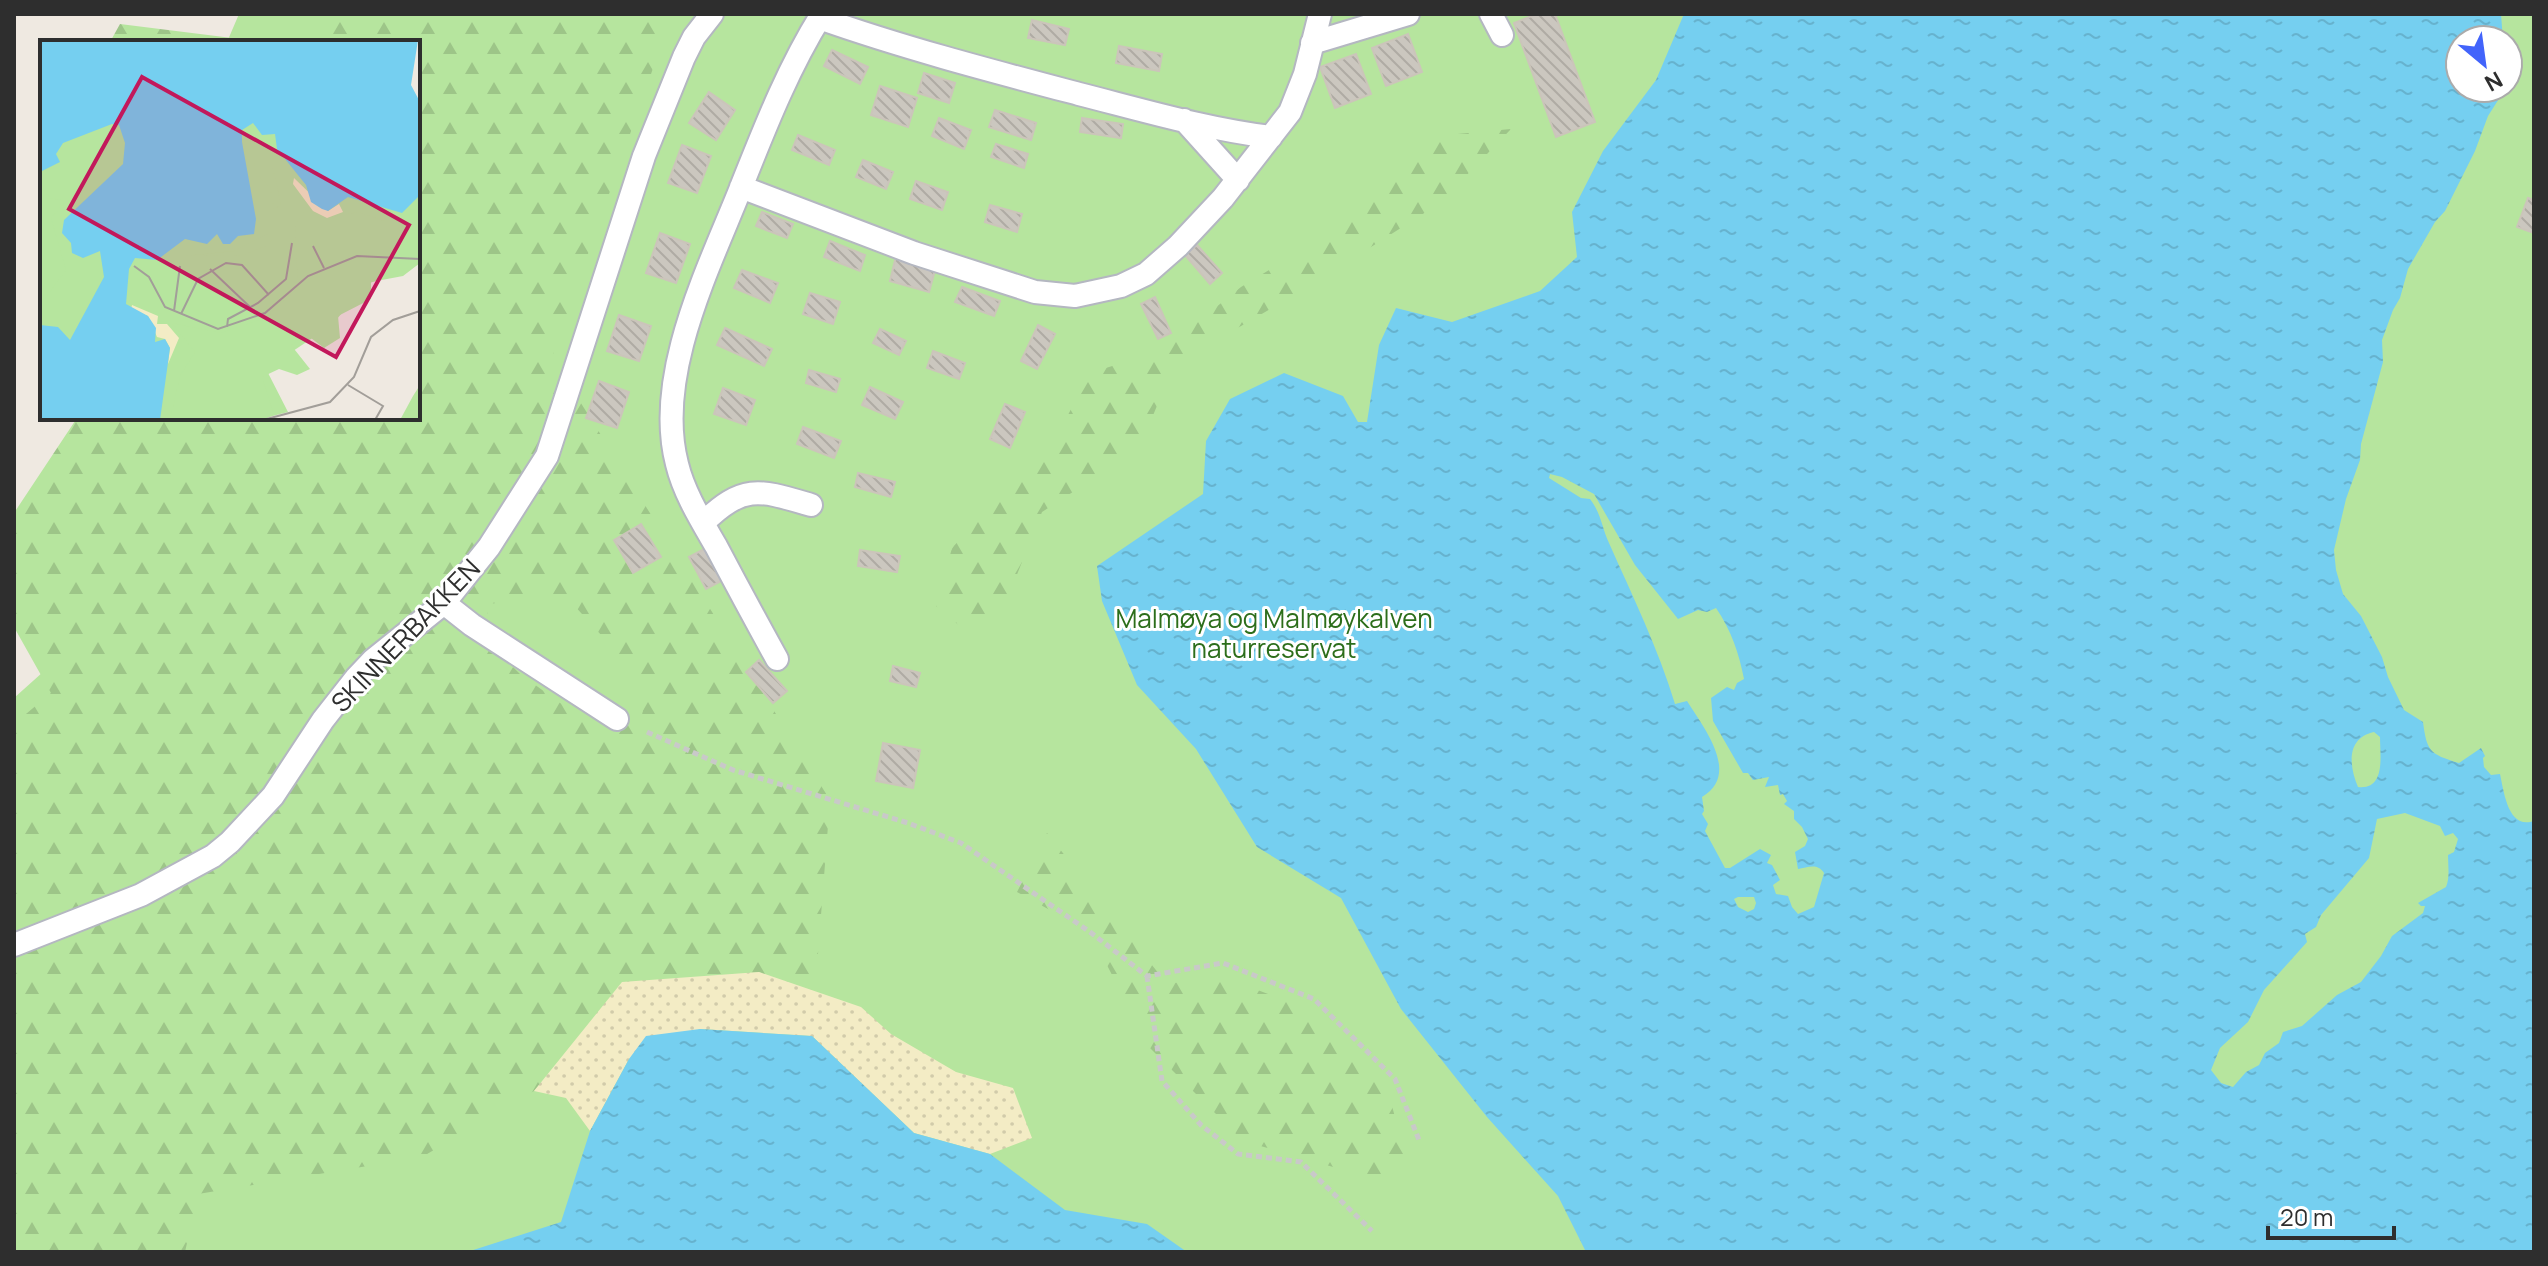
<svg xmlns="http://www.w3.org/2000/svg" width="2548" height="1266" viewBox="0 0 2548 1266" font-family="Manrope,sans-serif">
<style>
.grass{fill:#b6e59e;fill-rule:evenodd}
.forest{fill:url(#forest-firs);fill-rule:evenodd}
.sand{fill:url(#sand-dots)}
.water{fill:url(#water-ripples);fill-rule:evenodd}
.building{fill:url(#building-back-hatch);stroke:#cbc5ba;stroke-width:2}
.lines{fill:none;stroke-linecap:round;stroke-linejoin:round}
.lane-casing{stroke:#b4b7c1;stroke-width:26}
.path{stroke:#c9c9c9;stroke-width:5;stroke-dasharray:6 4;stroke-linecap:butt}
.lane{stroke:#fff;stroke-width:22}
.labels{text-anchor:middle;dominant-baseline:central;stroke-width:6;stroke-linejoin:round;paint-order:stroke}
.park-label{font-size:26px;fill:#2c6e1b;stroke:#fff}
.street-label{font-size:26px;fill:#2e2e2e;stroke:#fff}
.inset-road{fill:none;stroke:#a29e99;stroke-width:2}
.view{fill:#c2185b;fill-opacity:0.15;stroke:#c2185b;stroke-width:4}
.inset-edge{fill:none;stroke:#2e2e2e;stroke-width:4}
</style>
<defs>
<pattern id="forest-firs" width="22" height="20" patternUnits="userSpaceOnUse" patternTransform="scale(2)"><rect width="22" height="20" fill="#b6e59e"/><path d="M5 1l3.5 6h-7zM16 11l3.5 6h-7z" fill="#9dc588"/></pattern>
<pattern id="sand-dots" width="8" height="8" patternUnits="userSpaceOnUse" patternTransform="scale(2)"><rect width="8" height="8" fill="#f3ecc5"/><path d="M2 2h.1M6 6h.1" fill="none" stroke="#d1cbaa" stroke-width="1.8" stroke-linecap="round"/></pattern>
<pattern id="water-ripples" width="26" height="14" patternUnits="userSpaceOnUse" patternTransform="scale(2)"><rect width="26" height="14" fill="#75cff0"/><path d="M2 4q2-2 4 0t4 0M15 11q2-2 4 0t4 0" fill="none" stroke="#66b2ce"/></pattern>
<pattern id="building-back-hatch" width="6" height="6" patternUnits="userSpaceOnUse" patternTransform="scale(2)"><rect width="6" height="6" fill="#cbc7bf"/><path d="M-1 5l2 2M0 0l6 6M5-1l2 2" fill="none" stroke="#afaba4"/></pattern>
</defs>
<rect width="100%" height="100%" fill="#efe9e1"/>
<path class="grass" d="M239 14H2534V1252H14V698L72 646 418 418V42H227ZM2460 40H2508V88H2460Z"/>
<path class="forest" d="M317 14H672L552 357 830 800 815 992 759 972 622 982 534 1091 422 1157 198 1194 185 1252H14V724L51 693 14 627V513L77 418H418V42H301ZM533 597 572 603 622 658 647 694 639 727 563 705 520 674 481 635 490 604Z
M120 24 264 42H110Z
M1511 129 1440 203 1313 284 1174 365 1139 449 1042 512 996 627 967 632 936 606 952 548 1002 494 1048 453 1090 373 1163 350 1241 287 1324 237 1436 136Z
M1047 833 1167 984 1221 976 1310 1010 1387 1089 1410 1169 1392 1184 1243 1141 1149 1047 1090 932 1017 892Z"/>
<path class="sand" d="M759 972 861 1007 891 1034 956 1072 1013 1088 1032 1138 990 1154 914 1133 812 1036 700 1029 629 1059 590 1131 566 1098 534 1091 622 982Z"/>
<path class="water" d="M1684 14H2501L2503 40H2460V88H2501L2502 94 2488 116 2475 151 2445 211 2435 222 2408 269 2400 298 2393 310 2382 340 2383 362 2361 444 2360 460 2346 499 2334 550 2336 570 2343 594 2361 616 2382 657 2388 677 2404 710 2423 722C2427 751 2429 754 2459 763L2481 748 2485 756 2483 758 2484 767 2491 775 2500 774C2504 792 2508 830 2534 821V1252H1586L1558 1196 1487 1117 1401 1009 1341 898 1257 847 1196 749 1137 685 1102 601 1097 566 1203 494 1206 441 1230 399 1284 373 1343 396 1358 422H1367L1379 345 1396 308 1452 322 1540 291 1577 257 1572 212 1603 151 1656 80ZM1550 474 1562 477 1594 494 1635 565 1678 619 1698 610 1707 612 1716 608C1731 630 1739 653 1744 679L1737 683 1734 690 1727 687 1711 698 1713 721 1743 773H1748L1753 780 1769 777 1765 787 1778 785 1780 795 1783 794 1787 801 1784 804 1794 811V819L1802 827 1808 839 1805 846 1795 852 1798 869C1808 867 1818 863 1824 873L1814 907 1798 914 1792 907 1788 896 1776 894 1773 885 1780 880 1772 865 1767 863 1771 855 1760 849 1730 868H1725L1705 831 1708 824 1702 814 1704 811 1702 797C1741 774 1704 728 1687 701L1675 704C1658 648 1633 597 1609 543 1602 528 1601 513 1590 499L1581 498 1549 478ZM2374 732 2380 737C2380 756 2386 790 2358 787 2349 766 2346 738 2374 732ZM2405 813 2440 826 2445 836 2453 833 2458 839 2454 852 2448 855C2448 866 2450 877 2446 887L2418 903 2421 906H2425L2423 913 2392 936 2381 956 2361 982 2337 995 2302 1026 2283 1032 2279 1043 2265 1053 2259 1065 2246 1072 2233 1087 2221 1083 2211 1070 2220 1048 2248 1022 2264 990 2307 942 2305 934 2316 927 2321 915 2369 858 2377 819ZM1738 897H1754L1756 903 1754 909 1748 912 1738 907 1734 899Z
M700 1029 812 1036 914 1133 990 1154 1065 1210 1147 1224 1187 1252H467L561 1222 590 1131 629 1059 646 1036Z"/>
<path class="building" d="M1537 14H1555L1595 122 1556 137 1514 23Z
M1032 20 1069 29 1065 45 1028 38Z
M1408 34 1422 72 1386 86 1372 48Z
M1119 46 1162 54 1159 71 1116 63Z
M832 50 868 67 860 84 824 66Z
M1356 54 1371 94 1335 108 1320 67Z
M924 73 955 83 949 103 918 93Z
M880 86 917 98 908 127 871 115Z
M709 92 735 110 716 140 689 123Z
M995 110 1036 123 1031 140 989 127Z
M939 118 971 130 964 149 932 136Z
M1082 118 1123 124 1121 138 1080 132Z
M798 135 835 150 829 165 792 150Z
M996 144 1028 154 1024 168 991 157Z
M682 145 711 156 697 193 668 183Z
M863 160 893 172 886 189 856 177Z
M916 181 948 192 942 210 910 199Z
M2528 198 2534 200V233L2517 227Z
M990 205 1022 214 1017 232 985 222Z
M762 212 793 224 787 238 756 226Z
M660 233 690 244 676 283 646 273Z
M830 241 865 255 860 271 824 257Z
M1197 245 1222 273 1210 284 1185 255Z
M897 252 937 263 929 292 890 281Z
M742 270 778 283 770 303 734 288Z
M962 287 1000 301 994 316 955 302Z
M810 293 840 302 833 324 803 314Z
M1155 297 1171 333 1158 339 1141 304Z
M619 315 651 326 639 361 607 351Z
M1038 325 1055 334 1037 369 1021 361Z
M725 328 772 349 764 366 717 345Z
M880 329 906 341 899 355 873 343Z
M933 351 965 363 959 379 927 368Z
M809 370 840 379 836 392 806 383Z
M599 381 629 392 617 428 586 418Z
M870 387 903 402 895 419 862 405Z
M723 388 755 400 746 425 714 414Z
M1005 404 1025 412 1010 448 990 439Z
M803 427 841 441 834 458 797 444Z
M858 473 895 482 891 497 855 487Z
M641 524 661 557 633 573 614 540Z
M704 549 721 581 706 589 689 557Z
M860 550 900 556 897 572 858 566Z
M759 660 787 691 773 703 746 672Z
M893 666 920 673 916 687 890 681Z
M883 743 920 750 913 788 876 781Z"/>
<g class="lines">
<g class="lane-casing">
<path id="lane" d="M1491 14 1502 35
M819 18C904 48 992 71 1079 94 1142 110 1206 129 1271 137
M1312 43 1408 14
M1184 120 1238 180
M741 187 914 253 1035 292 1075 296 1121 286 1146 274 1178 246 1223 198 1290 112 1305 74 1320 14
M703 523C744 483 760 490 811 505
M444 603 472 625 617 719
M777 659C756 621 736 584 716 546 701 520 684 493 677 464 654 376 708 270 740 190 764 130 787 70 822 14
M14 945 141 895 213 856 230 842 273 796 323 720 356 678 373 660 444 603 489 547 547 456 644 156 684 57 694 37 712 14"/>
</g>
<path class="path" d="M647 732 733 770 908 823 961 843 1090 932 1147 976 1223 963 1314 999 1395 1079 1419 1140
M1147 976 1162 1081 1201 1125 1238 1154 1301 1162 1372 1231"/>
<use href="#lane" class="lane"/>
</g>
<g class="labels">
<g class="park-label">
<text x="1274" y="618">Malmøya og Malmøykalven<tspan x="1274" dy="30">naturreservat</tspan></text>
</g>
<g class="street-label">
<text transform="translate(405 635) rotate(-46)">SKINNERBAKKEN</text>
</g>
</g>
<g transform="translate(40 40)">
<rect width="380" height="380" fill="#efe9e1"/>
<path d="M51 50 380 69V223L325 245 292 285 226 329 248 372 217 380H85L0 336V77Z" fill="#b6e59e"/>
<path d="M218 112 232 126 236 141 241 165 234 169 230 147 217 135 214 123ZM1 147 10 158 26 161 11 178 26 230 0 265ZM380 165V223L363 236 331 242V259L298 276 300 298 284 308 267 295 251 305 270 329 257 335 239 329 222 337 234 375 222 380H130L140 336 155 312 132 283 181 293 225 278 258 248 255 185 268 166 287 178 319 172 344 181 350 174 365 179ZM228 194 233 199 228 205 203 215 145 216 194 211ZM380 345V380H360L373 356Z" fill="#b6e59e"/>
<path d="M254 138 288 171 299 164 303 172 287 178 273 171 253 144ZM92 265 118 276 117 284H127L139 298 128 324 130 308 125 299 117 297 108 276 91 270Z" fill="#f3ecc5"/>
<path d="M0 0H378L371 45 380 62V155L362 173 308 157 288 171 282 169 271 162 266 145 237 109 235 94 222 95 213 83 202 90V102L216 179 214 194 198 196 190 204H183L177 194 167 204 145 199 117 220 95 218 89 229 86 264 108 276 116 288 115 302 125 299 130 308 120 380H0V285L18 287 30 300 64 237 60 211 43 218 32 213 31 203 22 193 24 180 83 124 85 103 79 85 72 84 23 103 16 114 20 122 0 132Z" fill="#75cff0"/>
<path class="inset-road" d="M273 206 284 228M94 226 109 237 125 267 178 289 225 273 268 236 317 216 380 219M170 229 211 268M134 271 140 226M141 274 158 239 186 223 202 225 229 255M187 287 188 279 218 263 246 239 252 203M308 345 343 366 335 380M223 380 290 362 314 337 331 297 353 280 380 271"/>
<path class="view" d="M102 37 369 185 296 317 29 169Z"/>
<rect width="380" height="380" class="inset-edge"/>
</g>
<rect width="2548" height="1266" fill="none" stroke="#2e2e2e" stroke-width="32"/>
<g transform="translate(2484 64) rotate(151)"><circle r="38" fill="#ffffff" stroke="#ababab" stroke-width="2"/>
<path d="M0-6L14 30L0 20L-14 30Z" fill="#4264fb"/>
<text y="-12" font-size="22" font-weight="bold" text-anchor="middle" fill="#2e2e2e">N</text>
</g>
<path d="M2268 1226v12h126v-12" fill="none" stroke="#2e2e2e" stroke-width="4"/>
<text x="2280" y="1226" font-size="24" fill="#2e2e2e" stroke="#ffffff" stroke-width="6" paint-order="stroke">20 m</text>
</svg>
